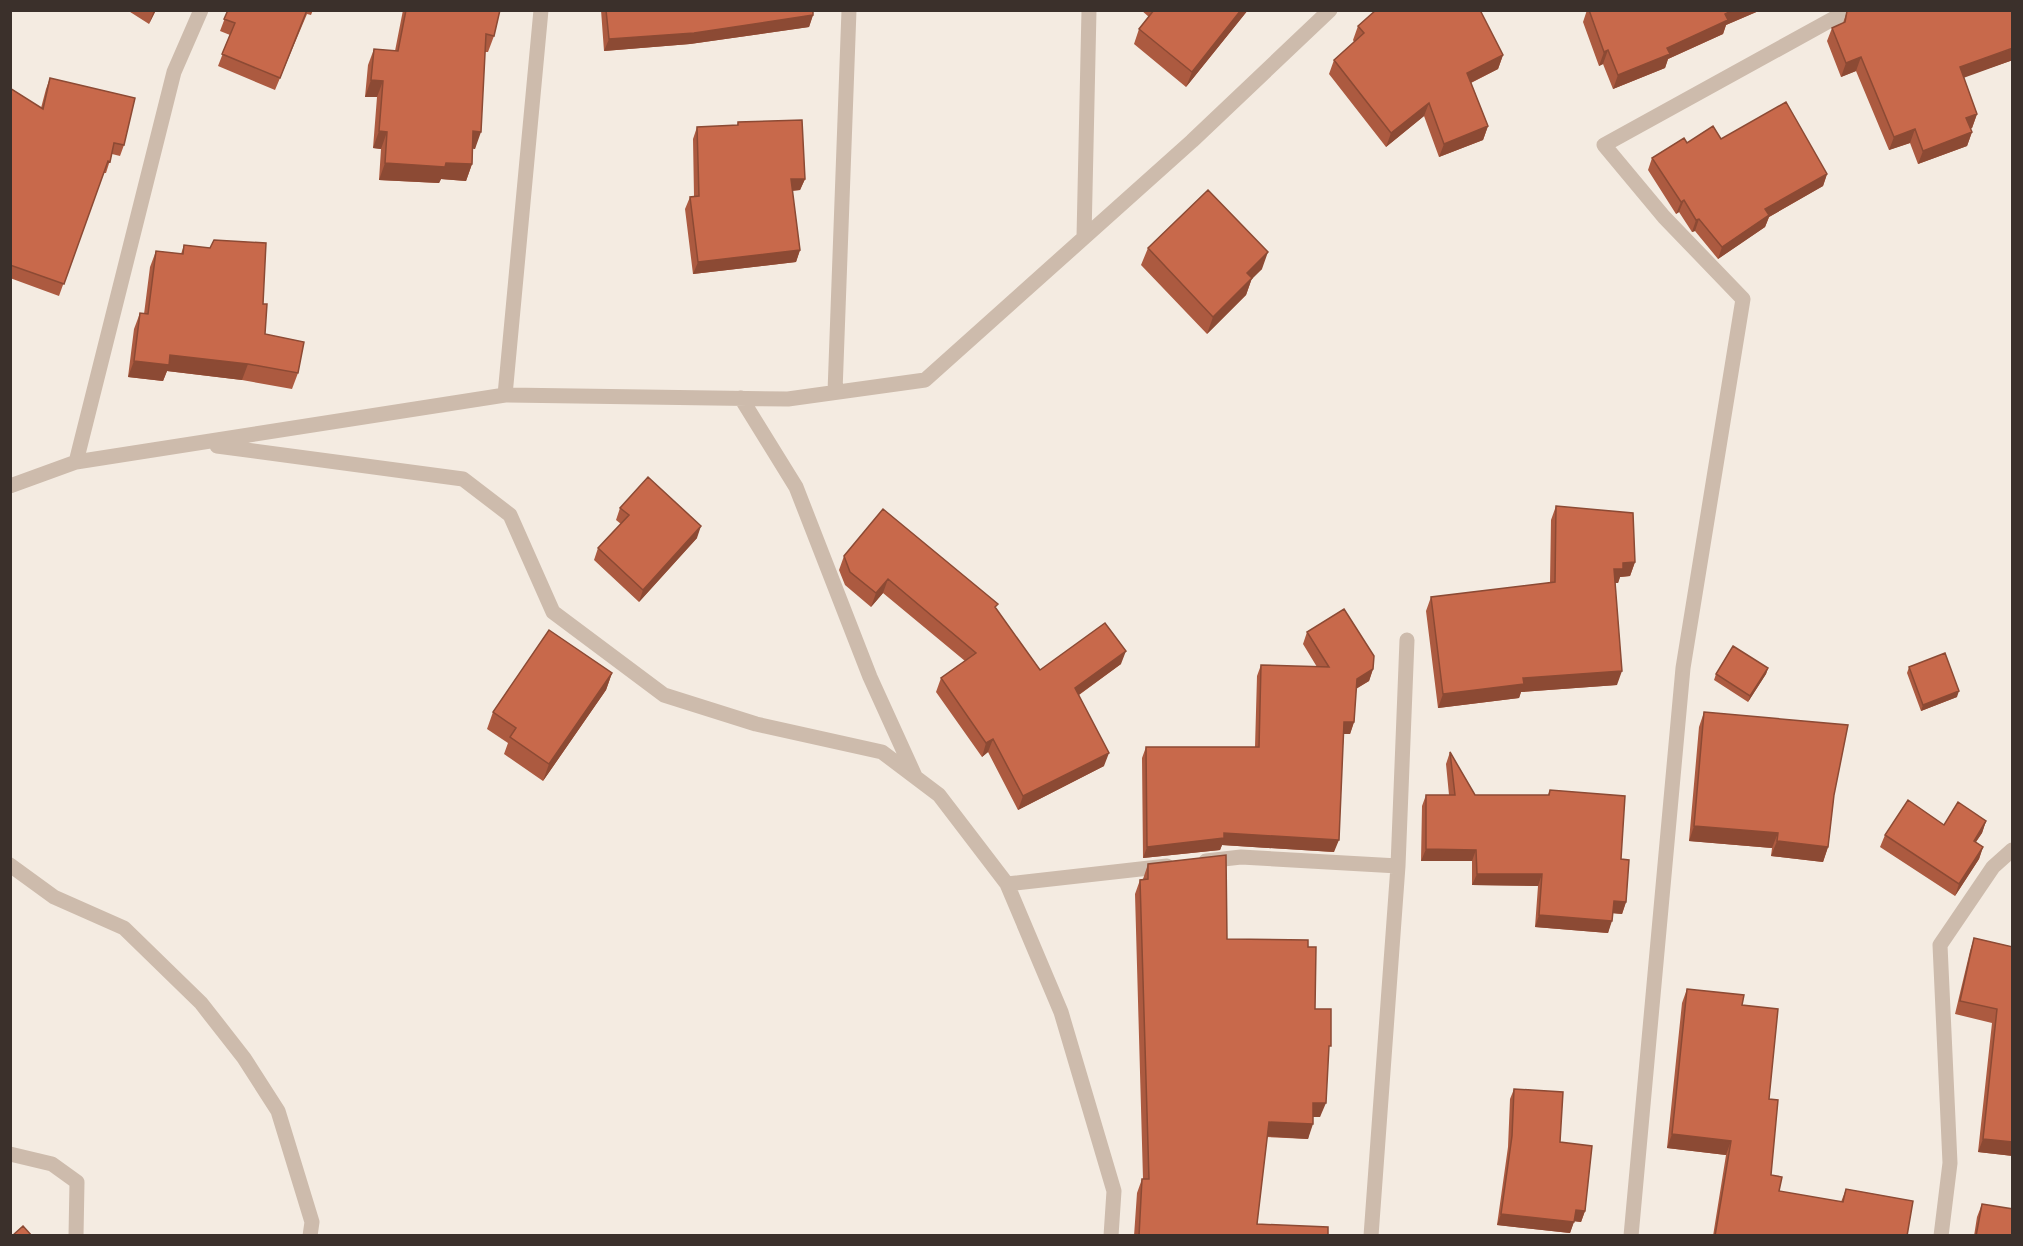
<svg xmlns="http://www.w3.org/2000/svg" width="2023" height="1246" viewBox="0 0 2023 1246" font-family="'Asap Condensed',sans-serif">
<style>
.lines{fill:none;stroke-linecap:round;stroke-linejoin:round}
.minor{stroke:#cdbbac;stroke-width:15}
.wall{fill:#ac5a40}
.shaded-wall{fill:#8c4a34}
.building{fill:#c8694b;stroke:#8c4a34;stroke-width:1.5}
</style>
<rect width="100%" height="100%" fill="#f4ebe1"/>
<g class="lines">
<path class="minor" d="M1084 237 1089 10
M835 392 849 10
M505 395 541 10
M741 398 796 487 870 677 915 776
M217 446 463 479 510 515 553 612 664 695 756 724 882 752 939 795 1007 884 1167 866
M76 462 174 72 201 10
M10 486 76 462 505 395 788 399 925 380 1192 141 1330 10
M1206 861 1241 857 1398 866
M10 865 54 897 124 928 201 1003 244 1058 278 1111 312 1222 310 1236
M1007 884 1061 1012 1114 1191 1111 1236
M10 1154 52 1164 77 1182 76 1236
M1371 1236 1398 866 1407 640
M1631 1236 1683 668 1743 299 1664 217 1604 145 1849 10
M1941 1236 1950 1163 1940 945 1993 867 2012 850"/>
</g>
<path class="wall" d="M127 10H156L149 24Z
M228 10H313L311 15 307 14 275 90 218 66 230 35 220 31Z
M403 10H500L494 36 488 52H485L475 149 473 148 472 164 466 181 441 179 439 183 379 180 381 149 373 148 377 97H365L368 65 374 49 395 51Z
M601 10H813V15L809 27 690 44 604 51Z
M1141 10H1248L1186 87 1134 44 1139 29 1149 17Z
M1587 10H1761L1726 25 1723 34 1668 59 1665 68 1613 89 1603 64 1599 66 1583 22Z
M1847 11 2013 60 1963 77 1977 114 1972 128 1970 129 1972 132 1967 146 1918 164 1910 143 1889 150 1856 71 1841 77 1827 41 1832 28 1843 23Z
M1358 26 1503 55 1498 69 1471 83 1488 126 1483 140 1439 157 1424 116 1386 147 1329 74 1334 60 1354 42 1353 40Z
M50 78 124 145 120 156 112 154 106 173H103L59 296 10 278V88L41 108 46 89Z
M738 122 805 179 800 190 792 191 800 250 796 262 693 274 685 209 690 197 694 196 693 139 697 127 737 126Z
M1721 139 1827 174 1823 186 1769 217 1765 227 1718 259 1695 231 1692 232 1679 212 1676 214 1648 170 1652 158 1687 143Z
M184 245 263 304 265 334 298 373 292 389 242 380 167 371 163 381 128 377 134 329 140 313 144 314 150 267 156 251 181 254Z
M1148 248 1262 269 1252 278 1246 295 1207 334 1141 265Z
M1556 506 1635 562 1630 576 1620 577 1618 583H1615L1617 685 1521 692 1519 698 1438 708 1426 611 1431 597 1550 583 1551 520Z
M620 508 697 538 639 602 594 560 598 548 621 524 616 520Z
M844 556 996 609 1040 670 1121 664 1079 695 1104 766 1018 810 988 752 982 757 936 692 941 678 965 661 883 593 871 607 845 585 839 570Z
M1307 632 1373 669 1369 681 1356 689 1354 722 1350 734H1344L1334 852 1222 845 1220 850 1143 858 1142 758 1146 747H1255L1257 676 1261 665 1317 667 1303 644Z
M1909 667 1957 697 1921 711 1907 673Z
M1768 668 1766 674 1748 702 1714 680 1716 674Z
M612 673 606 690 543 781 504 754 508 743 487 729 493 712Z
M1704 712 1834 795 1828 847 1823 862 1771 856 1772 848 1689 841 1699 727Z
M1450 752 1475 795H1548L1550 790 1621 859 1626 902 1622 914 1613 913 1608 933 1535 927 1538 886 1472 885V861H1421L1422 806 1426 795H1449L1446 764Z
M1986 821 1982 833 1976 842 1983 847 1979 859 1955 896 1880 847 1885 835 1944 825Z
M1148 864 1227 939 1308 947 1315 1009 1328 1056 1320 1117H1313L1308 1139 1267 1137 1257 1224 1328 1236H1134L1137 1193 1142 1179H1143L1135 894 1140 880 1143 879Z
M1974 938 2013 947V1156L1978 1152 1992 1023 1955 1014 1970 951Z
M1687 989 1742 1005 1769 1099 1771 1175 1779 1191 1841 1202 1846 1189 1907 1236H1713L1726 1155 1667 1148 1682 1003Z
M1514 1089 1560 1142 1585 1211 1581 1222 1574 1221 1570 1233 1497 1225 1508 1147 1510 1099Z
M1982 1204 2013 1236H1974L1977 1217Z"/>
<path class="shaded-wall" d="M154 10H156L149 24Z
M1241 10H1248L1186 87 1192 72Z
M1733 10H1761L1726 25 1723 34 1668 59 1665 68 1613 89 1618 75 1667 48 1725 14Z
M813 15 809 27 690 44 604 51 609 39Z
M2013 48V60L1955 81 1960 67Z
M1608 50 1603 64 1599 66 1604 52Z
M1503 55 1498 69 1462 87 1467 73Z
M1861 57 1856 71 1841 77 1846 63Z
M371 80 383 81 377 97H365Z
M1429 103 1424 116 1386 147 1391 133Z
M1977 114 1972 128 1961 132 1966 118Z
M1488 126 1483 140 1439 157 1444 144Z
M1915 129 1910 143 1889 150 1894 137Z
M379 131 387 132 381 149 373 148Z
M473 131 481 132 475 149 467 148Z
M1972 132 1967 146 1918 164 1923 151Z
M385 163H446L472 164 466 181 441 179 439 183 379 180Z
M1827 174 1823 186 1769 217 1765 227 1718 259 1722 247 1765 209Z
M791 179H805L800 190 787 191Z
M1684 200 1679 212 1676 214 1681 202Z
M1699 219 1695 231 1692 232 1696 220Z
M800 250 796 262 693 274 698 262Z
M1268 252 1262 269 1241 290 1247 273Z
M1252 278 1246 295 1207 334 1213 317Z
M170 355 248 364 242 380 167 371 163 381 128 377 134 361Z
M701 526 697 538 639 602 643 590Z
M1635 562 1630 576 1620 577 1618 583H1609L1614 569 1623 563Z
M888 579 883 593 871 607 876 593Z
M1126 651 1121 664 1070 701 1075 688Z
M1768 668 1766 674 1748 702 1750 696Z
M1373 669 1369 681 1352 691 1357 679Z
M1622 671 1617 685 1521 692 1519 698 1438 708 1443 694 1523 678Z
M612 673 606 690 543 781 549 764Z
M1959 691 1957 697 1921 711 1923 705Z
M1344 722H1354L1350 734H1340Z
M993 739 988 752 982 757 986 743Z
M1109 753 1104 766 1018 810 1023 796Z
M1986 821 1982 833 1969 852 1974 841Z
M1694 826 1778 833 1772 848 1689 841Z
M1224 833 1339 840 1334 852 1222 845 1220 850 1143 858 1147 847Z
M1777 841 1828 847 1823 862 1771 856Z
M1983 847 1979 859 1955 896 1959 884Z
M1426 849 1476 850 1472 861H1421Z
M1477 874H1542L1538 886 1472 885Z
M1614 901 1626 902 1622 914 1610 913Z
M1539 915 1612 921 1608 933 1535 927Z
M1313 1103H1326L1320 1117H1308Z
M1269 1122 1313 1124 1308 1139 1263 1136Z
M1672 1134 1731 1141 1726 1155 1667 1148Z
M1983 1139 2013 1142V1156L1978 1152Z
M1576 1210 1585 1211 1581 1222 1572 1221Z
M1501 1214 1574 1222 1570 1233 1497 1225Z"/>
<path class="building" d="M228 10H307L280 78 222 54 235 23 224 19Z
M406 10H500L494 36 486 34 481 132 473 131 472 164 446 163 445 167 385 163 387 132 379 131 383 81 371 80 374 49 398 51Z
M606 10H813V15L694 33 609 39Z
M1154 10H1241L1192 72 1139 29Z
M1376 10H1480L1503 55 1467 73 1488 126 1444 144 1429 103 1391 133 1334 60 1364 33 1358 26Z
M1589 10H1733L1725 14 1728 20 1667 48 1670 54 1618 75 1608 50 1604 52Z
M1848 10H2013V48L1960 67 1977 114 1966 118 1972 132 1923 151 1915 129 1894 137 1861 57 1846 63 1832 28 1845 22 1847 11Z
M50 78 135 98 124 145 114 143 110 162 108 161 64 284 10 265V88L43 109Z
M1786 102 1827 174 1765 209 1769 215 1722 247 1699 219 1696 220 1684 200 1681 202 1652 158 1684 138 1687 143 1713 126 1721 139Z
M802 120 805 179H791L800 250 698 262 690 197 699 196 697 127 738 125V122Z
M1208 190 1268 252 1247 273 1252 278 1213 317 1148 248Z
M214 240 266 243 263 304H267L265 334 304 342 298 373 248 364 170 355 169 365 134 361 140 313 148 314 156 251 183 254 184 245 210 248Z
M648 477 701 526 643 590 598 548 629 515 620 508Z
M1556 506 1633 513 1635 562 1623 563V569H1614L1622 671 1523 678 1524 684 1443 694 1431 597 1555 582Z
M883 509 998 604 995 607 1040 670 1105 623 1126 651 1075 688 1109 753 1023 796 993 739 986 743 941 678 976 653 888 579 876 593 850 572 844 556Z
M1344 609 1374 656 1373 669 1357 679 1354 722H1344L1339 840 1224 833V838L1147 847 1146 747H1259L1261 665 1329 667 1307 632Z
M549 630 612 673 549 764 510 737 516 728 493 712Z
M1733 646 1768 668 1750 696 1716 674Z
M1945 653 1959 691 1923 705 1909 667Z
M1704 712 1848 725 1834 795 1828 847 1777 841 1778 833 1694 826Z
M1450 752 1475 795H1549L1550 790 1625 796 1621 859 1629 860 1626 902 1614 901 1612 921 1539 915 1542 874H1477L1476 850 1426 849V795H1455Z
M1908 800 1944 825 1958 802 1986 821 1974 841 1983 847 1959 884 1885 835Z
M1226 855 1227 939 1308 940V947H1316L1315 1009H1331V1046H1329L1326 1103H1313V1124L1269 1122 1257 1224 1328 1227V1236H1139L1142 1179H1149L1140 880 1148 879V864Z
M1974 938 2013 947V1142L1983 1139 1997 1009 1960 1001Z
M1687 989 1744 995 1742 1005 1778 1009 1769 1099 1778 1100 1771 1175 1782 1177 1779 1191 1843 1202 1846 1189 1913 1201 1907 1236H1715L1731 1141 1672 1134Z
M1514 1089 1563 1092 1560 1142 1592 1146 1585 1211 1576 1210 1574 1222 1501 1214 1512 1136Z
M1982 1204 2013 1209V1236H1976Z
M23 1226 32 1236H12Z"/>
<rect width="2023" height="1246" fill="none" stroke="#3b302b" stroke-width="24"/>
</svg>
